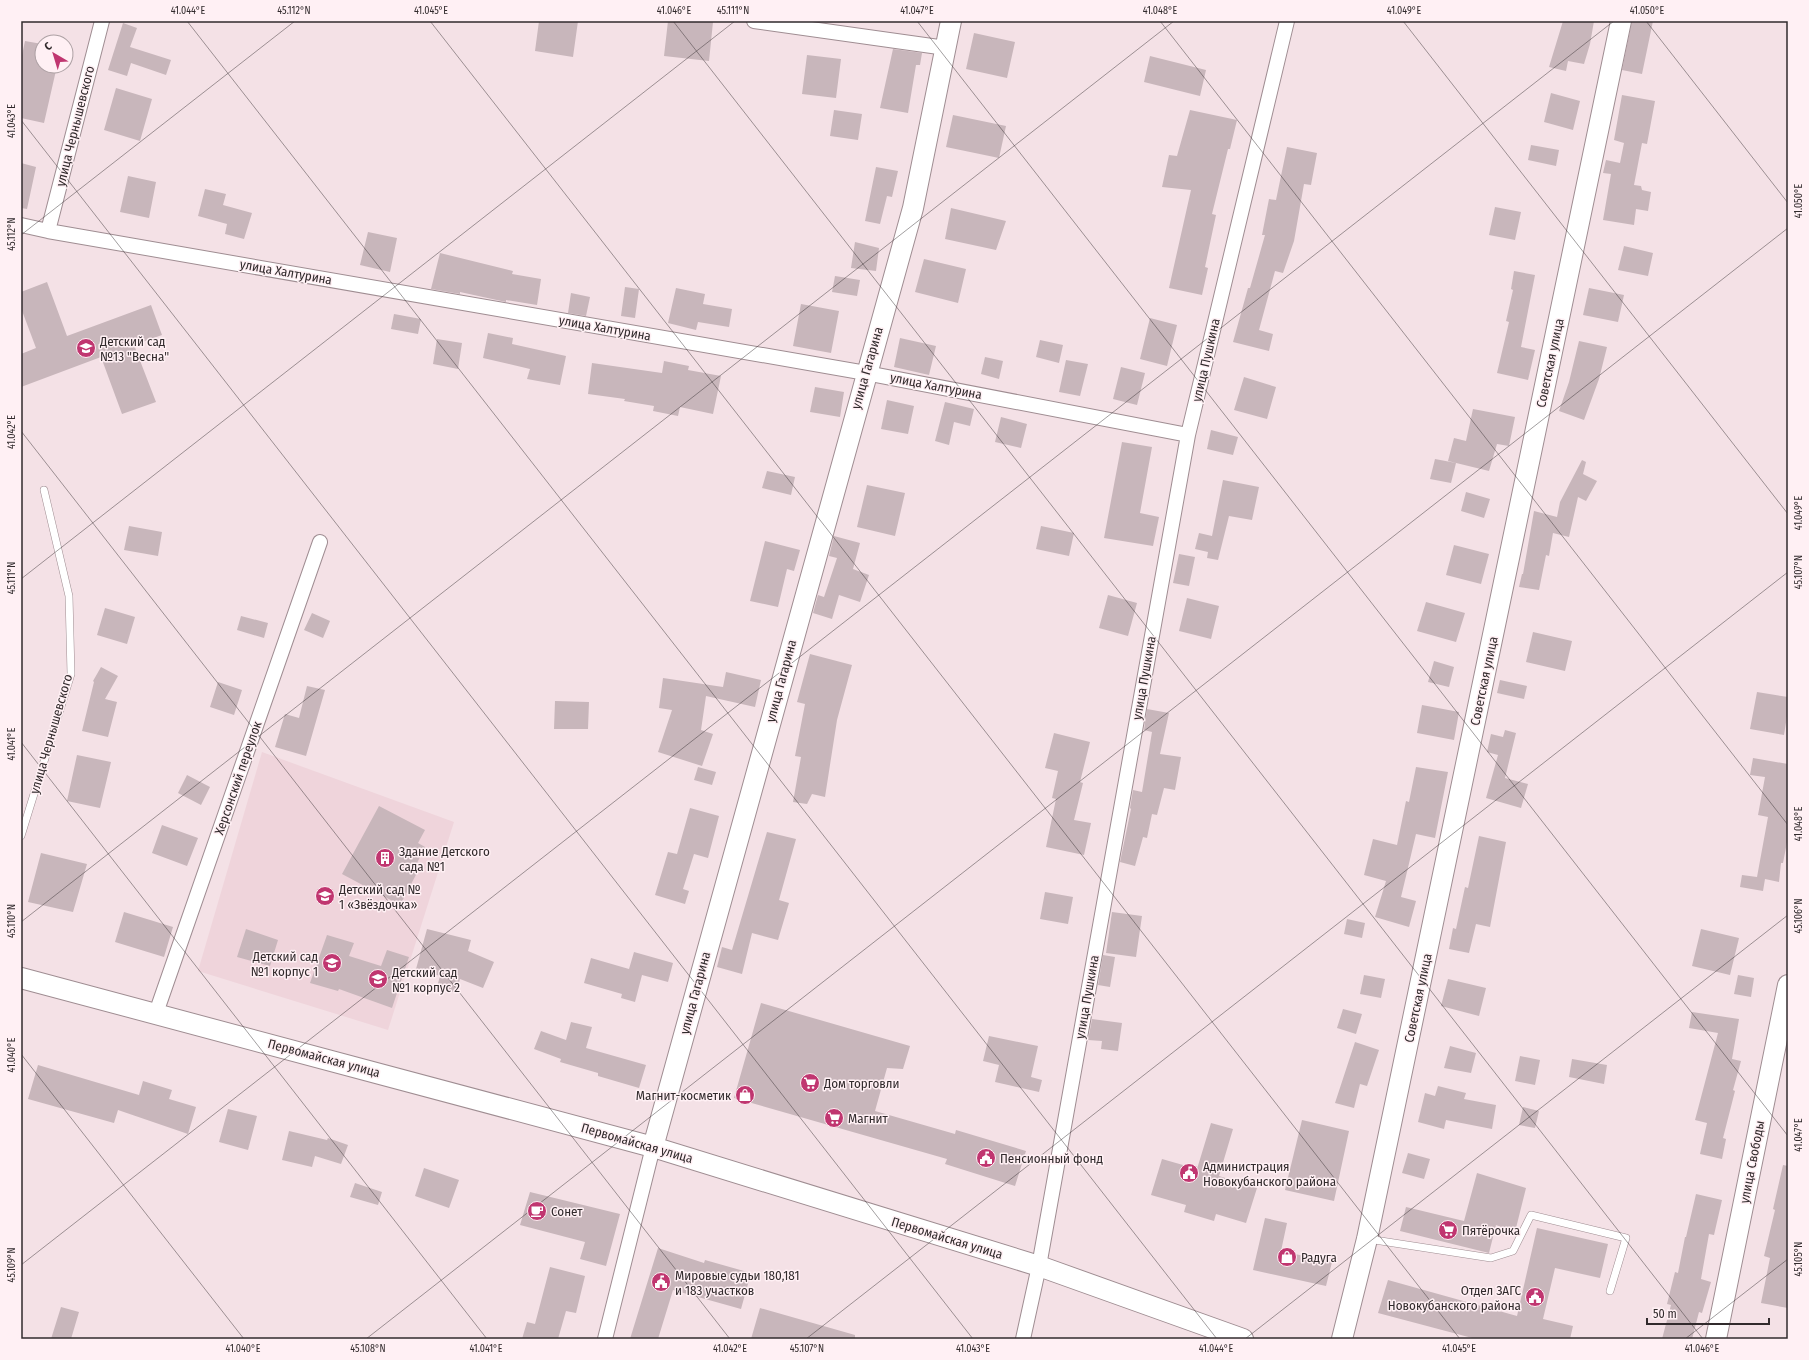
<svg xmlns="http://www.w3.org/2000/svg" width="1809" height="1360" viewBox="0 0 1809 1360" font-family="'Fira Sans Condensed',sans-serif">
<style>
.built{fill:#efd4db}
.building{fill:#c8b6bb}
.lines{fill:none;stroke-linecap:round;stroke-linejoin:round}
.lane-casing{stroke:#9f8d92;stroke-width:8}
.street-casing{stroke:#9f8d92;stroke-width:16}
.secondary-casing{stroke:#9f8d92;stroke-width:22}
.lane{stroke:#fff;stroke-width:7}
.street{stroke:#fff;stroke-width:14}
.secondary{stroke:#fff;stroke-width:20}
.ticks{fill:none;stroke:#312a2c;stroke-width:1;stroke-opacity:0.45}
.labels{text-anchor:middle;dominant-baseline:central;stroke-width:3;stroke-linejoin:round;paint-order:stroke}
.street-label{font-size:13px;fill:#312a2c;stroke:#fff0f4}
.poi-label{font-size:13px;fill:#312a2c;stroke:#fff0f4;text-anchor:start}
.neatline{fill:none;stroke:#312a2c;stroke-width:1.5}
.ticks-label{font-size:10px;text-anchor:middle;fill:#312a2c}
</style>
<rect width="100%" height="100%" fill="#f4e1e6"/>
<path class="built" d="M262 752 454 822 388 1030 198 971Z"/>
<path class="building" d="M539 21H578L573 57 535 51Z
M668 21 713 22 709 61 664 56Z
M1563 21H1594L1590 44 1584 64 1568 61 1566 71 1549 67Z
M1632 21H1653L1642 74 1622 70Z
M123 23 137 28 130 47 171 60 166 75 131 63 127 76 108 70Z
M974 33 1015 42 1007 78 966 69Z
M25 41 42 44V66H57L44 123 21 118V60Z
M893 49 922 53 920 65H916L908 113 880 108Z
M807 55 841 59 836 98 802 94Z
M1150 56 1206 70 1200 96 1144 82Z
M116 88 152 99 140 141 104 130Z
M1551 93 1580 101 1573 130 1544 122Z
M1622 95 1655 101 1647 144 1642 143 1634 185 1641 186 1642 190 1651 192 1648 211 1636 209 1634 225 1603 220 1611 174 1603 173 1606 160 1620 163 1624 143 1614 140Z
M834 110 862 114 858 140 830 136Z
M1190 110 1237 120 1230 149H1228L1212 214 1216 215 1205 267 1208 268 1202 295 1169 288 1191 190 1162 187 1169 155 1177 156Z
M953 115 1006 126 999 158 946 147Z
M1531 145 1559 150 1556 166 1528 160Z
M1287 147 1317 153 1311 185 1304 184 1294 241 1283 273 1275 271 1259 330 1273 334 1269 351 1233 342 1248 288H1250L1265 235H1262L1269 199 1276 200Z
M21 163 36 167 27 209 21 208Z
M876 167 898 171 892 197 887 196 880 224 865 221Z
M128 176 156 182 149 218 120 212Z
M205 189 226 194 223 205 252 213 244 239 225 234 227 224 198 216Z
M1495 207 1521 212 1515 240 1489 235Z
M951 208 1006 221 996 250 945 239Z
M368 232 397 238 390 272 360 265Z
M855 242 879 248 876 271 851 268Z
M1624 246 1653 253 1648 276 1618 270Z
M440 253 513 271 512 274 541 279 537 305 506 300V302L460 292V294L431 289Z
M924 259 966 269 958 303 915 292Z
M1514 271 1535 275 1521 347 1535 350 1528 380 1497 373 1509 322 1506 321 1513 290 1511 289Z
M835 276 860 280 857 296 832 292Z
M47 282 67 336 151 305 162 335 134 345 156 402 122 414 101 357 21 387V354L36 348 21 308V292Z
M625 287 639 289 635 318 621 316Z
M676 288 705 294 703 304 732 309 729 327 698 322 696 330 668 323Z
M1589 288 1624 295 1618 322 1583 315Z
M571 293 590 297 586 316 568 313Z
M801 304 839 311 831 353 793 346Z
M394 314 421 319 418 334 391 329Z
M1150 318 1177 325 1167 366 1140 359Z
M488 333 513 338 512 344 566 356 560 385 527 379 530 369 483 358Z
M900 338 936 346 929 375 894 367Z
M437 339 462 343 458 369 433 364Z
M1040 340 1063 345 1059 363 1036 357Z
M1579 341 1607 347 1599 379 1584 420 1559 411 1569 382Z
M985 357 1003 361 999 379 981 374Z
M1066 360 1088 364 1080 396 1059 392Z
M664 361 689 366 688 370 721 376 713 414 680 407 678 416 653 411 654 406 624 401 625 399 588 394 592 363 662 373Z
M1121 367 1145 373 1137 405 1113 399Z
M1244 377 1276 387 1267 419 1234 410Z
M815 387 844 392 840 417 810 412Z
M887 400 914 406 908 434 881 429Z
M945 402 974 409 970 426 954 422 949 445 935 441Z
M1473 409 1515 417 1509 446 1497 444 1489 471 1448 461 1454 438 1466 441Z
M1001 417 1027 424 1021 448 995 442Z
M1211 430 1238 437 1233 455 1207 449Z
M1122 442 1152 447 1140 513 1159 517 1153 546 1104 538Z
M1435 459 1456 463 1451 483 1430 479Z
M1582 460 1586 462 1583 474 1597 481 1586 501 1578 497 1569 537 1553 533 1549 556 1546 555 1539 590 1519 587 1522 574H1523L1534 511 1557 517 1560 502Z
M767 471 795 477 791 495 762 488Z
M1223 480 1259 487 1252 520 1229 516 1218 560 1207 558 1208 552 1195 549 1199 533 1212 536Z
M867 485 905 493 895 536 857 527Z
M1466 492 1490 499 1484 518 1461 511Z
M129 526 162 532 158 556 124 550Z
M1041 526 1074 533 1069 556 1036 549Z
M834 536 860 543 853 569 869 575 860 602 839 595 832 619 813 613 818 595 824 597 837 558 829 556Z
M765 541 800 550 794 571 787 569 778 607 750 601Z
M1454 545 1489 554 1481 584 1446 575Z
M1179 554 1195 557 1189 586 1173 583Z
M1108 595 1137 603 1128 636 1099 628Z
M1187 598 1219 606 1211 639 1179 631Z
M1426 602 1465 613 1456 642 1417 631Z
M105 608 135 617 127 644 97 635Z
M312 613 330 621 323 638 304 630Z
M241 616 268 623 264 638 237 630Z
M1533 632 1572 641 1565 671 1526 662Z
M810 654 852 665 837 720 825 797 812 794 807 804 793 802 801 757 795 756 805 704 797 702Z
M1434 661 1454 667 1449 687 1428 682Z
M101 667 118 676 105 699 117 702 108 737 82 731 94 682 93 681Z
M726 672 761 680 755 707 706 696 701 730 713 734 702 766 658 752 672 710 659 708 663 678 723 687Z
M1500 680 1527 686 1524 699 1497 693Z
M218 682 242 690 234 715 210 707Z
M307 686 325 690 306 756 275 747 285 714 299 718Z
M1757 692 1788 697V710L1784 735 1750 729Z
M555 701 589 702 588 729H554Z
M1422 705 1459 712 1454 740 1417 733Z
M1147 709 1169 713 1160 754 1181 757 1175 790 1164 788 1157 815 1152 814 1147 838 1143 837 1135 866 1120 862 1131 809 1130 808 1133 790 1142 792 1152 732 1144 730Z
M1505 730 1516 733 1505 778 1528 784 1521 808 1486 798 1498 755 1487 752 1491 734 1503 737Z
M1054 733 1090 742 1080 782 1083 783 1074 820 1091 823 1084 855 1046 847 1056 799 1052 798 1058 771 1045 768Z
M77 755 111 762 100 808 67 801Z
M1753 758 1788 764V837L1783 863H1781L1779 882 1765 879 1763 891 1740 887 1742 875 1757 877 1768 817 1758 815 1765 777 1750 775Z
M698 767 716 772 712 785 694 780Z
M1416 767 1448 772 1435 838 1416 834 1401 897 1416 901 1409 927 1375 917 1386 881 1364 875 1373 839 1397 845 1406 801 1409 802Z
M187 775 210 787 201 805 178 793Z
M379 806 425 830 418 843 425 847 414 869 418 871 400 905 342 874Z
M690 808 719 816 708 858 694 854 683 889 689 891 685 904 655 895 668 852 677 854Z
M162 825 198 838 187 866 152 853Z
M767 832 796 839 779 900 789 903 778 940 752 933 742 974 717 967 722 947 732 950Z
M1479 836 1506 842 1490 927 1476 924 1469 953 1449 949 1453 928 1456 929 1465 887 1468 888Z
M41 853 87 864 73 912 28 902Z
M1045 892 1073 897 1068 924 1040 919Z
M124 912 173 927 164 957 115 942Z
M1112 912 1142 916 1136 957 1106 953Z
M1347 919 1365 923 1362 938 1344 934Z
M246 929 278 940 270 966 237 957Z
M427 929 471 940 468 951 494 962 483 988 460 979 456 993 437 987 440 976 416 969Z
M1701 929 1739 938 1730 975 1692 966Z
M327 935 354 943 349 956 381 966 387 950 409 957 392 1008 339 989 338 991 310 983Z
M634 952 673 963 668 982 642 975 635 1002 621 998 622 994 584 983 591 958 629 969Z
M1103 955 1115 957 1110 987 1098 985Z
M1364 975 1385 979 1381 998 1360 994Z
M1738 975 1754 978 1751 997 1734 994Z
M1448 979 1486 988 1479 1016 1441 1006Z
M761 1003 910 1046 903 1069 887 1068 875 1111 955 1134 956 1130 1026 1151 1015 1186 945 1164 947 1159 734 1098Z
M1343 1009 1362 1014 1356 1034 1337 1028Z
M1692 1012 1739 1019 1732 1059 1741 1061 1733 1090 1735 1091 1723 1138 1726 1139 1722 1159 1700 1154 1707 1123 1695 1120 1718 1033 1689 1028Z
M1092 1019 1122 1023 1118 1051 1101 1049 1102 1041 1088 1040Z
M571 1022 592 1027 586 1048 646 1065 639 1088 598 1076V1073L560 1062 561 1059 534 1049 541 1031 566 1040Z
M989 1036 1038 1046 1031 1077 1042 1080 1039 1092 995 1082 999 1065 983 1061Z
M1355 1042 1379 1050 1367 1086 1360 1084 1354 1108 1335 1103Z
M1450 1046 1476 1053 1471 1073 1444 1068Z
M1520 1056 1540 1060 1535 1085 1515 1081Z
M1572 1059 1607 1065 1604 1084 1569 1077Z
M38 1065 139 1095 143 1081 172 1090 169 1099 196 1107 188 1134 118 1110 114 1123 28 1099Z
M1438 1086 1466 1093 1464 1099 1496 1105 1492 1129 1446 1120 1444 1129 1418 1122 1425 1093 1435 1096Z
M1523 1107 1539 1111 1535 1128 1519 1125Z
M228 1109 257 1116 248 1150 219 1142Z
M1302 1120 1349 1131 1334 1201 1285 1190Z
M1211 1123 1233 1129 1219 1176 1257 1188 1246 1223 1216 1214 1214 1221 1184 1212 1186 1205 1151 1195 1162 1159 1197 1169Z
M289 1131 327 1140 328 1138 348 1145 341 1164 315 1156 312 1167 282 1160Z
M1408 1153 1430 1159 1424 1179 1402 1173Z
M1783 1165 1788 1166V1308L1761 1303 1770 1258 1764 1256 1775 1210 1773 1209Z
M424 1168 459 1180 449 1208 415 1196Z
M1477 1173 1526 1188 1515 1232 1496 1225 1489 1253 1400 1231 1406 1207 1464 1221Z
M355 1183 382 1192 378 1205 350 1197Z
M530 1192 620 1214 606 1266 580 1259 585 1242 520 1225Z
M1696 1194 1722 1200 1714 1235 1709 1234 1701 1279 1711 1282 1702 1313 1699 1312 1692 1339H1662L1671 1305 1667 1304 1675 1272 1678 1273 1685 1237H1686Z
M1265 1218 1287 1223 1281 1251 1332 1262 1326 1286 1253 1270Z
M1537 1228 1608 1244 1600 1278 1555 1268 1543 1319 1573 1326 1570 1339H1476L1378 1313 1388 1280 1517 1316Z
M658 1248 704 1263 705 1260 751 1273 741 1309 673 1290 658 1339H630Z
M550 1267 585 1276 576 1313 566 1311 558 1339H522L527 1322 535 1324Z
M61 1307 79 1312 71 1339H51Z
M760 1308 855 1335V1339H751Z"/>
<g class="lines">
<g class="lane-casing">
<path id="lane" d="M21 836 71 674 69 596 44 490
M1368 1239 1491 1258 1513 1251 1531 1215 1626 1238 1610 1291"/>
</g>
<g class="street-casing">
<path id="street" d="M754 21 946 48
M21 225 48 231 866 373 1188 435
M48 231 102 21
M156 1013 320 542
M605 1339 653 1147
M1023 1339 1039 1266 1188 435 1287 21"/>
</g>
<g class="secondary-casing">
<path id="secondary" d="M21 978 653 1147 1039 1266 1243 1339
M653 1147 913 208 951 21
M1342 1339 1367 1239 1621 21
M1716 1339 1788 985"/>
</g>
<use href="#lane" class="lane"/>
<use href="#street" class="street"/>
<use href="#secondary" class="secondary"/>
</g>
<path class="ticks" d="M187 21 1217 1339M430 21 1460 1339M673 21 1703 1339M917 21 1788 1136M1160 21 1788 825M1403 21 1788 514M1646 21 1788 203M21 120 973 1339M21 235 295 21M21 431 730 1339M21 579 735 21M21 742 487 1339M21 922 1174 21M21 1054 244 1339M21 1265 1614 21M366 1339 1788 228M806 1339 1788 572M1245 1339 1788 915M1685 1339 1788 1259"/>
<defs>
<g id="school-disc" transform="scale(1)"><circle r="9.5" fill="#c03670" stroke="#fff0f4"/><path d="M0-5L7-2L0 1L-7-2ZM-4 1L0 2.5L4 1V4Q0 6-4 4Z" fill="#fff"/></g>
<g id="building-disc" transform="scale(1)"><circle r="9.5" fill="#c03670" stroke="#fff0f4"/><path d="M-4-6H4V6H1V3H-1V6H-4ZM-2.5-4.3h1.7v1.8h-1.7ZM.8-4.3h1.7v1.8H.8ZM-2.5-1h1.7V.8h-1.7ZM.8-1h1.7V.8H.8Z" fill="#fff"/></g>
<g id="supermarket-disc" transform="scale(1)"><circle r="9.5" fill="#c03670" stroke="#fff0f4"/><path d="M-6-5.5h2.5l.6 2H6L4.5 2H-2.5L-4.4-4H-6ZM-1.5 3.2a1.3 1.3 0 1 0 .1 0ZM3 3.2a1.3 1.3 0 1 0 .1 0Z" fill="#fff"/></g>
<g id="shop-disc" transform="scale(1)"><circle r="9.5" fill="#c03670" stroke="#fff0f4"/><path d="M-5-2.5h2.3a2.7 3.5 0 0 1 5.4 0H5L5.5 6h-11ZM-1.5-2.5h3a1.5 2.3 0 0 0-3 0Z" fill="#fff"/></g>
<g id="civic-disc" transform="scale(1)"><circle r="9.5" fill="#c03670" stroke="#fff0f4"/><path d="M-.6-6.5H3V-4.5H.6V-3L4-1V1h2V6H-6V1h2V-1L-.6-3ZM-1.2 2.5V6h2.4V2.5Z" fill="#fff"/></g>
<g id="cafe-disc" transform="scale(1)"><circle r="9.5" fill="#c03670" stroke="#fff0f4"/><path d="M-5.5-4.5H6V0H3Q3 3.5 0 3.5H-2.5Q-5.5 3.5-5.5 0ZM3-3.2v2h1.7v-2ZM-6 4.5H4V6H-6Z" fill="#fff"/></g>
</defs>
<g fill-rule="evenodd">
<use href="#school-disc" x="86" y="348"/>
<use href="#building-disc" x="385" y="858"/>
<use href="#school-disc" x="325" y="896"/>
<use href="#school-disc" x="332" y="963"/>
<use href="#school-disc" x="378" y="979"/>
<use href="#supermarket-disc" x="810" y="1083"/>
<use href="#shop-disc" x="745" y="1095"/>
<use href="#supermarket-disc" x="834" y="1118"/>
<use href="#civic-disc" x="986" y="1158"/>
<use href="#civic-disc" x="1189" y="1173"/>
<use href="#cafe-disc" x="537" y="1211"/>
<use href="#supermarket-disc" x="1448" y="1230"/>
<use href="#shop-disc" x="1287" y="1257"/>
<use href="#civic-disc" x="661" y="1282"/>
<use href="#civic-disc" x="1535" y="1297"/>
</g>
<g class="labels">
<g class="street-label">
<text transform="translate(75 126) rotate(-76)">улица Чернышевского</text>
<text transform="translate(286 272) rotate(10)">улица Халтурина</text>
<text transform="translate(605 328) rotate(10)">улица Халтурина</text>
<text transform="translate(1206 360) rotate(-77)">улица Пушкина</text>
<text transform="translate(1550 363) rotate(-78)">Советская улица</text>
<text transform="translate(867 368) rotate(-74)">улица Гагарина</text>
<text transform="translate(936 386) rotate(11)">улица Халтурина</text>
<text transform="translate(1144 678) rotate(-80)">улица Пушкина</text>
<text transform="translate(781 681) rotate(-75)">улица Гагарина</text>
<text transform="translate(1484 681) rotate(-78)">Советская улица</text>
<text transform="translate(51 734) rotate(-74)">улица Чернышевского</text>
<text transform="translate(238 778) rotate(-71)">Херсонский переулок</text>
<text transform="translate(695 993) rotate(-75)">улица Гагарина</text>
<text transform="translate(1087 997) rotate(-80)">улица Пушкина</text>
<text transform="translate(1418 998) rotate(-78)">Советская улица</text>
<text transform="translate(324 1058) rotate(15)">Первомайская улица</text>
<text transform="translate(637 1143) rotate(16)">Первомайская улица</text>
<text transform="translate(1752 1162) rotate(-79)">улица Свободы</text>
<text transform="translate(947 1238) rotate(17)">Первомайская улица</text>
</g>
<g class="poi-label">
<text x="100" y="341">Детский сад<tspan x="100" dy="15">№13 "Весна"</tspan></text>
<text x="399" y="851">Здание Детского<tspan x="399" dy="15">сада №1</tspan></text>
<text x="339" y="889">Детский сад №<tspan x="339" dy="15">1 «Звёздочка»</tspan></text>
<text x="318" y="956" text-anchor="end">Детский сад<tspan x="318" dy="15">№1 корпус 1</tspan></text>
<text x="392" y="972">Детский сад<tspan x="392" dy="15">№1 корпус 2</tspan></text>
<text x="824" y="1083">Дом торговли</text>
<text x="731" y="1095" text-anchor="end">Магнит-косметик</text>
<text x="848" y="1118">Магнит</text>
<text x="1000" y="1158">Пенсионный фонд</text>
<text x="1203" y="1166">Администрация<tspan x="1203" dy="15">Новокубанского района</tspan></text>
<text x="551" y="1211">Сонет</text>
<text x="1462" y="1230">Пятёрочка</text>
<text x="1301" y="1257">Радуга</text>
<text x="675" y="1275">Мировые судьи 180,181<tspan x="675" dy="15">и 183 участков</tspan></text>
<text x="1521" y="1290" text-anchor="end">Отдел ЗАГС<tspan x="1521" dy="15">Новокубанского района</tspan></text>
</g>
</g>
<rect width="1809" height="1360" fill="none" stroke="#fff0f4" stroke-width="44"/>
<g transform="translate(54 54) rotate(322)"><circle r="19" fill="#fff0f4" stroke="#ada1a4"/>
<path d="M0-3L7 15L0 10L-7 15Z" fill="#c03670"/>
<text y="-6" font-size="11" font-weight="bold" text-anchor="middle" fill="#312a2c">С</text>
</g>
<path d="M1647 1318v6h122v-6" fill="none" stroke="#312a2c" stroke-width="2"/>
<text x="1653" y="1318" font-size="12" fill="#312a2c" stroke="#fff0f4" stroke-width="3" paint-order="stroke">50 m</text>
<rect x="22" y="22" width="1765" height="1316" class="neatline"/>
<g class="ticks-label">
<text x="188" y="14">41.044°E</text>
<text x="294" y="14">45.112°N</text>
<text x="431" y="14">41.045°E</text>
<text x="674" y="14">41.046°E</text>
<text x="733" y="14">45.111°N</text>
<text x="917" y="14">41.047°E</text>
<text x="1160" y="14">41.048°E</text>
<text x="1404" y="14">41.049°E</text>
<text x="1647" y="14">41.050°E</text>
<text transform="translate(11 121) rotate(-90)" y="4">41.043°E</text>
<text transform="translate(1798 201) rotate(-90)" y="4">41.050°E</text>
<text transform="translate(11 234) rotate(-90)" y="4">45.112°N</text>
<text transform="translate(11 432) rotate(-90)" y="4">41.042°E</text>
<text transform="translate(1798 513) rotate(-90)" y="4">41.049°E</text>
<text transform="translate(1798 572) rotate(-90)" y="4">45.107°N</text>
<text transform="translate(11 578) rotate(-90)" y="4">45.111°N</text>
<text transform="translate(11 744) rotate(-90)" y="4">41.041°E</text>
<text transform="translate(1798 824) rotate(-90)" y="4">41.048°E</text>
<text transform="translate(1798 916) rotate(-90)" y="4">45.106°N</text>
<text transform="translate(11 921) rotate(-90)" y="4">45.110°N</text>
<text transform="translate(11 1055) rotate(-90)" y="4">41.040°E</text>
<text transform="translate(1798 1135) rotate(-90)" y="4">41.047°E</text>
<text transform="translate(1798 1259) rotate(-90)" y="4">45.105°N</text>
<text transform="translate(11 1265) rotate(-90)" y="4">45.109°N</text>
<text x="243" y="1352">41.040°E</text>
<text x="368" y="1352">45.108°N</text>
<text x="486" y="1352">41.041°E</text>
<text x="730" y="1352">41.042°E</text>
<text x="807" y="1352">45.107°N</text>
<text x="973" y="1352">41.043°E</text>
<text x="1216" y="1352">41.044°E</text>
<text x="1459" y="1352">41.045°E</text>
<text x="1702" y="1352">41.046°E</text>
</g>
</svg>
